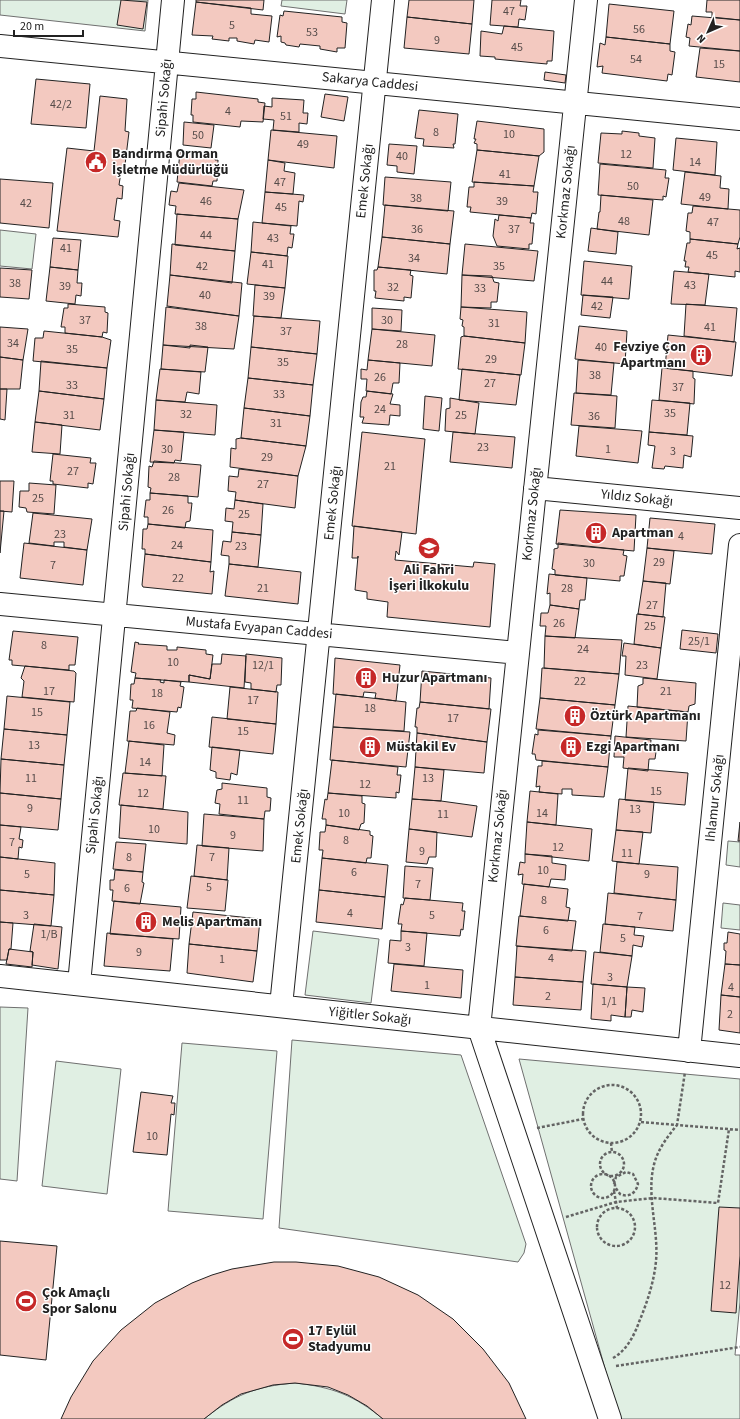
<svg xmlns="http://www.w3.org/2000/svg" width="740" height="1419" viewBox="0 0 740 1419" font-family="'Source Sans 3',sans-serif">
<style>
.green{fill:#e0efe3;stroke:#6f6f6f}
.building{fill:#f3c9c0;stroke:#222}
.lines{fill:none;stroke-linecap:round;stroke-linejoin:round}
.minor-casing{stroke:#222;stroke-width:24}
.path{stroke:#646464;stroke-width:2.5;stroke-dasharray:3 2;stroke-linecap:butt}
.minor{stroke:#fff;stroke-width:22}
.labels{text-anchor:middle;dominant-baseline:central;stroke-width:3;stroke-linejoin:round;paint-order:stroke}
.number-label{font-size:12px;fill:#564c4a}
.street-label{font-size:14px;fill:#222;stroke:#fff}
.poi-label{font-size:14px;font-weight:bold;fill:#222;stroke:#fff;text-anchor:start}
</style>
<rect width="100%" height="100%" fill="#fff"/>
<path class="green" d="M0 0H148L145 31 0 15Z
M282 0H347L345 14 281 6Z
M0 230 36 234 32 269 0 266Z
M728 841 740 842V867L726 865Z
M723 903 740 905V930L721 928Z
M313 931 379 939 371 1003 305 995Z
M0 1007 28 1008 17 1181 0 1179Z
M292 1040 461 1055 526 1244 524 1253 518 1262 279 1228Z
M182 1043 277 1051 263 1219 168 1211Z
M519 1059 740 1079V1302L735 1355H740V1419H619Z
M56 1061 121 1069 107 1194 42 1186Z
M295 1383C332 1387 354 1395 383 1419H204C234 1395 256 1386 295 1383Z"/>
<path class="building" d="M121 0 147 2 143 29 117 25Z
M196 0H264L263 10 196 2Z
M409 0H474L472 24 407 17Z
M492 0H521L520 6H527L525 20 519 19 518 27 490 25Z
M707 0H740V20L712 17V12H706Z
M196 2 251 8V14L272 16 269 42 255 40 254 44 237 41V38H229V41L212 39 213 36 192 35Z
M609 4 674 11 670 44 606 37Z
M284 11 342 17V22L347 23 345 48H337V52L320 49V46L300 44 299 47 286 45 285 43 281 42V36L277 37 280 15 283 16Z
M692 16 740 20V51L689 46 690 38 686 37 688 24 691 25Z
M407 17 472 24 469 54 404 48Z
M504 26 554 31 552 61H547V64L536 63 495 59V57L480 56 481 31 502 34Z
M606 37 670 44V51L675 52 672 75 668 74 667 81 602 73 603 66 597 67 600 43 605 45Z
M700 48 740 51V82L696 77Z
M545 72 566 75 565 83 544 80Z
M36 79 90 84 86 128 31 124Z
M196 92 258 99V102L265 103 263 122 241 121 240 127 193 122V115H191L192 99H196Z
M325 94 348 97 344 121 321 117Z
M100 96 127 99 125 131 129 132 124 173 121 172 119 185 123 186 122 199 117 198 114 220 120 221 118 237 57 231 67 148 94 151Z
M272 98 304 100 303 113H308L307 124 299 123V132L273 130 274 120 263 119 264 106 272 107Z
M419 110 458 114 455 144H453L454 148 423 146 424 139 415 138Z
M477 121 544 129V152L539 156 477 150V144L474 143 476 139H474Z
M184 122 214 125 211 148 183 145Z
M271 130 337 136 334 168 268 160Z
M622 131 639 133V136L655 138 653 168 598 163 601 133 622 134Z
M676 138 717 142 715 175 673 170Z
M389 144 417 146 414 174 397 172V166L387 165Z
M477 150 539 156 534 186 472 182Z
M180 152 215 156V160H218L217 181H213L212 186 177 182Z
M268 160 285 163 284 171 295 173 293 194 265 192Z
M600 164 666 170 665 178H669L666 197 663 196V200L598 195Z
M685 172 721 176 720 188 729 189 728 209 681 204Z
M385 177 451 182 448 211 383 205Z
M0 179 53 183 49 228 0 223Z
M474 182 534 186 533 192H538L536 214 532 213 531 218 470 212 471 207H467L469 187H474Z
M179 183 244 190 238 219 175 214 176 206 169 205 170 197 171 191 177 192Z
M265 192 304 195 303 202 299 201 297 226 262 223Z
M601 195 653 200 649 235 597 229 599 212H600Z
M385 205 454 211 450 244 382 237Z
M693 206 740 210V237L738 244 690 239V232L686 231 688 213H692Z
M177 214 238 219 235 251 175 245Z
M499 215 531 218 530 223H534L532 244H529V249L497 246 493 236 495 219 498 221Z
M253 222 291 226 290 234H294L292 248 288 247 287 256 251 252Z
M591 228 618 232 616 254 588 251Z
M382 237 450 244 447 274 378 267Z
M53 238 81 240 78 270 50 267Z
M690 239 738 244 737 249 740 248V272L735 271V277L688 272 689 267H685L686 261H684L687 243H690Z
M172 244 235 251 232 283 170 275Z
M465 244 538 251 534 281 462 275Z
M251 252 288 256 285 288 247 284Z
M584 261 632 266 629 299 581 295Z
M50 267 78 270 77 283H82L81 296 76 295 75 304 46 301Z
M378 267 411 270 410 275 413 276 411 298 404 297V301L375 298 376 291H374V270H377Z
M0 268 32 270 29 299 0 297Z
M674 271 709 274 705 305 671 304Z
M170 275 242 283 239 316 167 306Z
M462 275 492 276 494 282 499 283 497 302H491V308L461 307Z
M255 285 285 288 281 318 253 316Z
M583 295 613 297 610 318 581 315Z
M68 304 105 307V312L108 313 107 333 103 332 102 337 65 333V327H61L64 308H68Z
M686 304 737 308 734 342 684 336Z
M166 307 239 316 234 349 163 345Z
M461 307 527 312 525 343 464 336V327L462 326 463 320 460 319Z
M372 308 402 310 401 331 372 329Z
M254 316 320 321 317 354 251 347Z
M579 326 627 331 625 364 575 359Z
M0 327 28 329 23 360 0 357Z
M372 329 435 335 432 366 368 360Z
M44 331 102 337 111 340 107 368 33 361 35 338H43Z
M668 335 736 342 732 376 665 368Z
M464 336 525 343 521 375 458 369 461 337Z
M163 345 190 348V345L208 347 205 372 161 369Z
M251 347 317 354 313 385 248 378Z
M0 357 23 360 20 389H0Z
M368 360 400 363 399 383H393L391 394 366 391 367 379H361V369L367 370Z
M578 360 614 363 611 395 576 393Z
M41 361 107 368 104 399 39 391Z
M662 368 693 371V378L695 379 694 404 659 400Z
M160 369 201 372 199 394 187 392 185 402 156 400Z
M462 369 520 375 516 405 459 400Z
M248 378 313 385 310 416 244 408Z
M0 389H7L5 420 0 419Z
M39 391 104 399 100 430 35 422Z
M367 391 393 394 390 404 400 405V416L390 415 389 425 362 423 364 417H360L361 402 363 397H366Z
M574 393 617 396 615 428 571 425Z
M425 396 442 398 439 431 423 429Z
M450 398 479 403 475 434 445 431 446 409 450 408Z
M156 400 217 405 215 435 154 430Z
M652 400 690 403 687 435 649 432Z
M244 408 310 416 306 446 241 438Z
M35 422 62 425 60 454 32 452Z
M579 426 642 431 638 463 576 456Z
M154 430 184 432 181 461 175 460 174 463 150 462Z
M362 432 425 439 416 534 352 526Z
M453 432 515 437 512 468 450 462Z
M649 432 693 436 691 457 684 455 683 468 665 466 664 469 652 468 655 446 648 445Z
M241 438 306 446 298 476 230 467 231 448 236 449V439Z
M53 454 91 458 90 463H96L93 484 88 483V488L53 484V481H50Z
M154 461 201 465 198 497 150 493 151 488 148 487 149 466 152 467Z
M239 469 298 476 295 508 235 500 236 492 228 491 229 476 238 477Z
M0 481H14L12 512 0 511Z
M29 483 56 485 54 514 27 512 26 508 19 507 20 491H29Z
M150 493 188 496V503H192L190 521 186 522 185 528 148 524V517H144L146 500H150Z
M235 500 263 504 261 535 232 532 233 522 225 521 226 508 234 509Z
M560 510 636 515 634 551 556 544Z
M0 511H4L0 553Z
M33 513 92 519 87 550 64 547V542H54V546L29 543Z
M650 518 715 524 712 554 647 548Z
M148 524 213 530 211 562 145 554V549H142L143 529H147Z
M354 526 402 532 399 555 396 551 395 560 473 567 474 562 495 564 490 627 387 617 388 602 367 599V592L355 590 358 556V558H352Z
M232 532 261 535 258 567 229 564V556L221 555 223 541 231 542Z
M24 543 87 550 83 585 20 578Z
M558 543 624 550 623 555 627 556 624 576H620V581L555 575V570L552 569 554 553V549L558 548Z
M647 548 674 551 670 584 643 581Z
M145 554 211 562 210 572 214 571 212 594 143 587 142 585Z
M229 564 301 572 298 604 225 596Z
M549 574 587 578 585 600H580L579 609 550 605V593L547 594Z
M643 581 666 583 663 617 638 614Z
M550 605 579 609 575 638 545 636 546 626H540L541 613H548Z
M637 614 665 617 661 648 634 644Z
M682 630 718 634 716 653 680 649Z
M13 631 78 637 75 665H69V670L12 665V660H9Z
M545 636 622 640 619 674 544 668Z
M135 642 139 643 138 644 167 646V650H177V647L206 650V654L213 655 210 679 189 675V682L135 678 136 673 131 672Z
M624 643 661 648 657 679 625 675 626 656H622Z
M222 654 246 656 244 688 189 682V675L210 679 212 664H221Z
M246 654 282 658 281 685H277L276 692 251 689V683L245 682Z
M335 658 400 665 396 701 375 698 376 693 364 692 363 697 333 694Z
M25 666 74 671 76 673 74 702 22 697 24 681 21 678Z
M542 668 619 674 615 705 540 698Z
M422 671 491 678 489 709 420 702Z
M135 678 161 680 160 682 164 683V680L181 682 180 686 184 687 181 708 178 707 177 712 132 708 133 700H130L131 684H134Z
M643 678 696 683 695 704 689 706 688 712 637 707 638 686 643 684Z
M230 687 278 692 276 724 227 719Z
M336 694 406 702 404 731 333 727Z
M7 696 70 702 67 735 4 729Z
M540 698 615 705 611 736 536 729Z
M420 702 491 709 487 742 417 733V727H415L417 708H419Z
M628 706 688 712 686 741 626 737Z
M137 708 170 712 167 733 175 735 174 745 127 741 130 711H136Z
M212 717 276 724 273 754 209 747Z
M333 727 410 732 406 767 330 760Z
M4 729 67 735 64 765 1 759Z
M538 730 611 736 608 767 536 760 535 754H532L535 734 538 735Z
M417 733 487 742 484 773 415 767Z
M615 736 651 740 650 751 656 752 655 759H649L648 771 623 768 624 757H614Z
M129 741 164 745 162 776 125 773Z
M212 747 240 750 237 775 231 773 230 780 216 778V772L210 770Z
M1 759 64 765 61 799 0 793Z
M332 760 398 767 397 775H401L399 793 396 792V798L328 793Z
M542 761 608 767 604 797 572 795V789H562V794L539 792 540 786 536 787 538 766H542Z
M415 767 444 770 441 801 412 799Z
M628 768 688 773 685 805 625 800Z
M123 773 166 776 163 809 119 805Z
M222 783 267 788V797L271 798 270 811H265L264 819 219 814 220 804 215 803 217 790 222 789Z
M530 791 558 794 556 825 527 822Z
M0 793 61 799 58 830 0 825Z
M328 793 362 796V803L365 804 364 823 361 824 359 830 326 825V819H322L325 799 327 800Z
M412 799 441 801 477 806 472 837 409 829Z
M619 799 654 802 651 833 616 830Z
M121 805 188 812 187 844 119 838Z
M204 814 264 819 263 851 202 846Z
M527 822 592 829 589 861 525 854Z
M740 822V841H738Z
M0 825 21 827 19 839 23 840 22 848 19 847 18 859 0 857Z
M326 825 370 831V835L373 836 371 858H367L366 863 322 858 323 850H319L320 834V832H325Z
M409 829 437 832 436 857H429L427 864 406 862Z
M616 830 643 832 639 864 612 861Z
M116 842 146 844 143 872 113 869Z
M197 845 229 848 227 880 194 876Z
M525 854 552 856V863L566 865 565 880 551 879 549 887 522 884 523 874 518 875 520 862 525 863Z
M0 857 55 863 54 895 0 890Z
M322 858 388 865 385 897 319 890Z
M617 862 678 867 676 900 614 893Z
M405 866 433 868 430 900 403 898Z
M115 870 143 872 142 882 144 883 140 904 112 901 113 890H110V880H114Z
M191 876 228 880 225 911 187 908Z
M524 884 568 889 566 907 570 908 568 921 520 916Z
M0 890 54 895 51 926 0 922Z
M319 890 385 897 382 929 316 922Z
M608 893 676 900 673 931 605 924Z
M405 898 463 903 462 911H465L463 930 461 929 460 936 401 931 402 924H398L401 904 403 905Z
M114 901 181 907 179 939 110 934Z
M193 912 260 919 257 951 189 944Z
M519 916 576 921 572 951 516 946Z
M0 922 13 923 11 949H9L7 960H0Z
M34 924 62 927 58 969 32 965 33 952 30 951Z
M603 924 635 927 634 935 644 936 642 947 633 945 632 956 600 952Z
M401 931 427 933 424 966 388 963 390 940 401 941Z
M728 932 740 934V965L725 964 726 951 724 950V943H727Z
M107 933 173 939 170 971 104 966Z
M189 944 257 951 253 982 187 973Z
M517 946 586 951 583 982 515 977Z
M9 949 33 952 32 967 6 964Z
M594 952 632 956 627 987 591 984Z
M394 964 463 970 461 998 391 991Z
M725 964 740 965V997L721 995Z
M515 977 583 982 581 1010 513 1005Z
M593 984 627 987 625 1017 611 1015V1021L591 1019Z
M627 987 645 988 643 1012 632 1010 631 1017H625Z
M721 995 740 997V1033L719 1030Z
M141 1092 173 1096 171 1103H175L174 1115 171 1114 167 1155 133 1152Z
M719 1207 740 1208V1256L736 1313 711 1311Z
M0 1241 57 1246 46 1360 0 1355Z
M274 1262H296L338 1266 379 1277 418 1295 453 1319 483 1349 509 1383 526 1419H383L367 1406 348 1395 328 1387 295 1383 273 1385 241 1394 222 1405 204 1419H61L71 1397 93 1361 121 1330 155 1303 192 1283 212 1275 232 1269Z"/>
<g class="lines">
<g class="minor-casing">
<path id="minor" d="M586 0 479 1028 610 1419
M0 46 740 119
M535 488 740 508
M0 604 518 653
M0 976 740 1056
M79 984 173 0
M281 1006 383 0
M689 1051 740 545"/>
</g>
<path class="path" d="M583 1114a29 29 0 1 1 58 0a29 29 0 1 1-58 0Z
M641 1122 677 1125 685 1072
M537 1128 583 1119
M611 1143 612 1153
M600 1164a12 12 0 1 1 24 0a12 12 0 1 1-24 0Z
M591 1186a12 12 0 1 1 24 0a12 12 0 1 1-24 0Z
M614 1184 616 1177 626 1172 633 1174 638 1184C636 1193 629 1198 620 1194L615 1187
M614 1191 617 1208
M597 1227a19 19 0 1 1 38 0a19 19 0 1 1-38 0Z
M566 1217 616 1202 653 1198 718 1203 729 1129
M613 1358C626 1351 634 1336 639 1322 647 1303 654 1282 656 1261 659 1229 645 1193 655 1161 659 1148 668 1136 677 1125L740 1130
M616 1366 740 1347"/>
<use href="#minor" class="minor"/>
</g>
<defs>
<g id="civic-disc" transform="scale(1.15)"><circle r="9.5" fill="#c62828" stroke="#fff"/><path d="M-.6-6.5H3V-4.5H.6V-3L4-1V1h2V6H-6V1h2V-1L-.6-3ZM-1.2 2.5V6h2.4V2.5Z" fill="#fff"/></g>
<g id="building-disc" transform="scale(1.15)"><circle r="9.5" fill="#c62828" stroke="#fff"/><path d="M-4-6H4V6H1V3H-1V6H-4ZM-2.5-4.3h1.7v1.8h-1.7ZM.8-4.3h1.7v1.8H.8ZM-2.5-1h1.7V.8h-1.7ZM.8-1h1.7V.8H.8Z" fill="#fff"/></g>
<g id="school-disc" transform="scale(1.15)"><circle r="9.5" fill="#c62828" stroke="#fff"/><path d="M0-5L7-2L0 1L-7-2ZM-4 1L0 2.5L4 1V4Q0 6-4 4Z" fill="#fff"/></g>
<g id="stadium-disc" transform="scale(1.15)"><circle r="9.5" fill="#c62828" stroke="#fff"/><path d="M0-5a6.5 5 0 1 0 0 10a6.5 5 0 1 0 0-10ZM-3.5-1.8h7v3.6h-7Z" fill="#fff"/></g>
</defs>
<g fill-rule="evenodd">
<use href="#civic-disc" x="96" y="162"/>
<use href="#building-disc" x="701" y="355"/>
<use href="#building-disc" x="596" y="533"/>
<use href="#school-disc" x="429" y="548"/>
<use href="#building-disc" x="366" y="678"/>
<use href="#building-disc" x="575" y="716"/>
<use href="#building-disc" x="370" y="747"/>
<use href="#building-disc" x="571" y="747"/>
<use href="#building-disc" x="146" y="922"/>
<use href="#stadium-disc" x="26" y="1301"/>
<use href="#stadium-disc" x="293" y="1339"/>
</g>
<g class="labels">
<g class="number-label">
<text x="509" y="11">47</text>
<text x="232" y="25">5</text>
<text x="639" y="29">56</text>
<text x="312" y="32">53</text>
<text x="437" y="40">9</text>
<text x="517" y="47">45</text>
<text x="636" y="59">54</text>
<text x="719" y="64">15</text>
<text x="61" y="104">42/2</text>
<text x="228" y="111">4</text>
<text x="286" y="116">51</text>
<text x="436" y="132">8</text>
<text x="509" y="134">10</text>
<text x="198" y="135">50</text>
<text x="303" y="144">49</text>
<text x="626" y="154">12</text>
<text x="402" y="156">40</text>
<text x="695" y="162">14</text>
<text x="505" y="174">41</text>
<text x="280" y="182">47</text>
<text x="633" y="186">50</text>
<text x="705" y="197">49</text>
<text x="416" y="198">38</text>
<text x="206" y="201">46</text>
<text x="502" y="201">39</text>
<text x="26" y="203">42</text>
<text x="281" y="207">45</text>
<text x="624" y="221">48</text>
<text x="713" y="222">47</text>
<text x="417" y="229">36</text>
<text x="514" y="229">37</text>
<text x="206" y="235">44</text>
<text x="273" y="238">43</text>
<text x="66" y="248">41</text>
<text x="712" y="255">45</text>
<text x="414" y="258">34</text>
<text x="268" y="264">41</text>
<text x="202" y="266">42</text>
<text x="499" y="266">35</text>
<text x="607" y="281">44</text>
<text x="15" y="283">38</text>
<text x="690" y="285">43</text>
<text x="65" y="286">39</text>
<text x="393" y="287">32</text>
<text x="480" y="288">33</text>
<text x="205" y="295">40</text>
<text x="269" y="296">39</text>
<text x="597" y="306">42</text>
<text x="85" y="320">37</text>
<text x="387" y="320">30</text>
<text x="494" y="323">31</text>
<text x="201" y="326">38</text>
<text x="710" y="327">41</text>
<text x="286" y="331">37</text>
<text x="13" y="343">34</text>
<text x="402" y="344">28</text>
<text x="601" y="347">40</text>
<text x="72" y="349">35</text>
<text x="491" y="359">29</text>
<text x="283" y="362">35</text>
<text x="595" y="375">38</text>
<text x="380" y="377">26</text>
<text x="490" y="383">27</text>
<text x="72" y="385">33</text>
<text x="678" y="387">37</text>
<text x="279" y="394">33</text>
<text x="380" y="409">24</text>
<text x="670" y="413">35</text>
<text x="186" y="414">32</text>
<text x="69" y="415">31</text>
<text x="461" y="415">25</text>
<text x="594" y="416">36</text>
<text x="276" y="423">31</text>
<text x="483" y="447">23</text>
<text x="167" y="449">30</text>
<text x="608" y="449">1</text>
<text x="673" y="451">3</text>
<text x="267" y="457">29</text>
<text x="390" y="466">21</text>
<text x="73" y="471">27</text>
<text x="174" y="477">28</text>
<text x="263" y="484">27</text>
<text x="38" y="498">25</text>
<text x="168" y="510">26</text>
<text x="244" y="514">25</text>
<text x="60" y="534">23</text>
<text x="681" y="536">4</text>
<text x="177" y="545">24</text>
<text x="241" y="546">23</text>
<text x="659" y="562">29</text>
<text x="589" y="563">30</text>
<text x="53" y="565">7</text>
<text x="178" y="578">22</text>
<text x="263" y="588">21</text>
<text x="567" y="588">28</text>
<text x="652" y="605">27</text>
<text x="559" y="623">26</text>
<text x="650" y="626">25</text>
<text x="699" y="641">25/1</text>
<text x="44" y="645">8</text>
<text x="583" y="649">24</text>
<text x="173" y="662">10</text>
<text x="263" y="665">12/1</text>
<text x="642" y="665">23</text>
<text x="580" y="681">22</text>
<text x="49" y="691">17</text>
<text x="666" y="691">21</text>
<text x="157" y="693">18</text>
<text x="253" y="700">17</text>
<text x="370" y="708">18</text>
<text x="37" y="712">15</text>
<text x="453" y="718">17</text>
<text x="149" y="725">16</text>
<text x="243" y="731">15</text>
<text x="34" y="745">13</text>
<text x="145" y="762">14</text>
<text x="31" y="778">11</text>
<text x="428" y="778">13</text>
<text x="365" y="784">12</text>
<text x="656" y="791">15</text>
<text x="143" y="793">12</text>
<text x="243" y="800">11</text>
<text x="30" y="808">9</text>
<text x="635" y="809">13</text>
<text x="344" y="813">10</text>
<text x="542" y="813">14</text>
<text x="443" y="814">11</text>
<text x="154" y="829">10</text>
<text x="233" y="835">9</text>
<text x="346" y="840">8</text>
<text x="12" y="842">7</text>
<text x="558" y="847">12</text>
<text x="422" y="851">9</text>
<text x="627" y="853">11</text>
<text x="129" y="857">8</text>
<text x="212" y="857">7</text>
<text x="543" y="870">10</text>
<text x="354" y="872">6</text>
<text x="27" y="874">5</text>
<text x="647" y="874">9</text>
<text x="418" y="884">7</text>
<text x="209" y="887">5</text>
<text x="127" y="888">6</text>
<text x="544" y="900">8</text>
<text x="350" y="913">4</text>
<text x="26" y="915">3</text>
<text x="432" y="915">5</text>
<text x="640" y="916">7</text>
<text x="546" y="930">6</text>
<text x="49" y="934">1/B</text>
<text x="623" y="938">5</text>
<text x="408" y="947">3</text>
<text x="139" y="952">9</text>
<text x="551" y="958">4</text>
<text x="222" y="959">1</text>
<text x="610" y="977">3</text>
<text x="427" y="985">1</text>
<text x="731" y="987">4</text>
<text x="548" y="996">2</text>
<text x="609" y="1001">1/1</text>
<text x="730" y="1014">2</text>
<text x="152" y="1136">10</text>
<text x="725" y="1285">12</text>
</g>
<g class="street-label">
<text transform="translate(370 82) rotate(6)">Sakarya Caddesi</text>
<text transform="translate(164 98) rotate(-85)">Sipahi Sokağı</text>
<text transform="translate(365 181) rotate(-84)">Emek Sokağı</text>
<text transform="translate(566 192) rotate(-84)">Korkmaz Sokağı</text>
<text transform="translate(127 492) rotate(-85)">Sipahi Sokağı</text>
<text transform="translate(637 498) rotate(6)">Yıldız Sokağı</text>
<text transform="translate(333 503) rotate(-84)">Emek Sokağı</text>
<text transform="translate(532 514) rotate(-84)">Korkmaz Sokağı</text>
<text transform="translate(259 628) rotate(5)">Mustafa Evyapan Caddesi</text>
<text transform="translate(715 798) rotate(-84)">Ihlamur Sokağı</text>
<text transform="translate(95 815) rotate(-84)">Sipahi Sokağı</text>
<text transform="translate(300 826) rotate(-84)">Emek Sokağı</text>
<text transform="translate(498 836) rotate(-84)">Korkmaz Sokağı</text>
<text transform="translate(370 1016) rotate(6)">Yiğitler Sokağı</text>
</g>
<g class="poi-label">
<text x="112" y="154">Bandırma Orman<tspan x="112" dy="16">İşletme Müdürlüğü</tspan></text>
<text x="686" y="347" text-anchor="end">Fevziye Çon<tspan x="686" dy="16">Apartmanı</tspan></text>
<text x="612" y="533">Apartman</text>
<text x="429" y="570" text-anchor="middle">Ali Fahri<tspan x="429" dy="16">İşeri İlkokulu</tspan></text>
<text x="382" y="678">Huzur Apartmanı</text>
<text x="590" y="716">Öztürk Apartmanı</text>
<text x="386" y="747">Müstakil Ev</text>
<text x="586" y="747">Ezgi Apartmanı</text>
<text x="162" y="922">Melis Apartmanı</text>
<text x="42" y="1293">Çok Amaçlı<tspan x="42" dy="16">Spor Salonu</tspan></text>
<text x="308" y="1331">17 Eylül<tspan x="308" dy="16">Stadyumu</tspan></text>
</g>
</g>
<g transform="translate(708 32) rotate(225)" stroke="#ffffff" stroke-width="3" paint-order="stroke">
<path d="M0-3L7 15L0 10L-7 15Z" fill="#222222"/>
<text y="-6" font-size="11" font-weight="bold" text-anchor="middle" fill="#222222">N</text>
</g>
<path d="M14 30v6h69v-6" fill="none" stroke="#222222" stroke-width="2"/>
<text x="20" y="30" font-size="12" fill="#222222" stroke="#ffffff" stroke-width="3" paint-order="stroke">20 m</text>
</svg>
